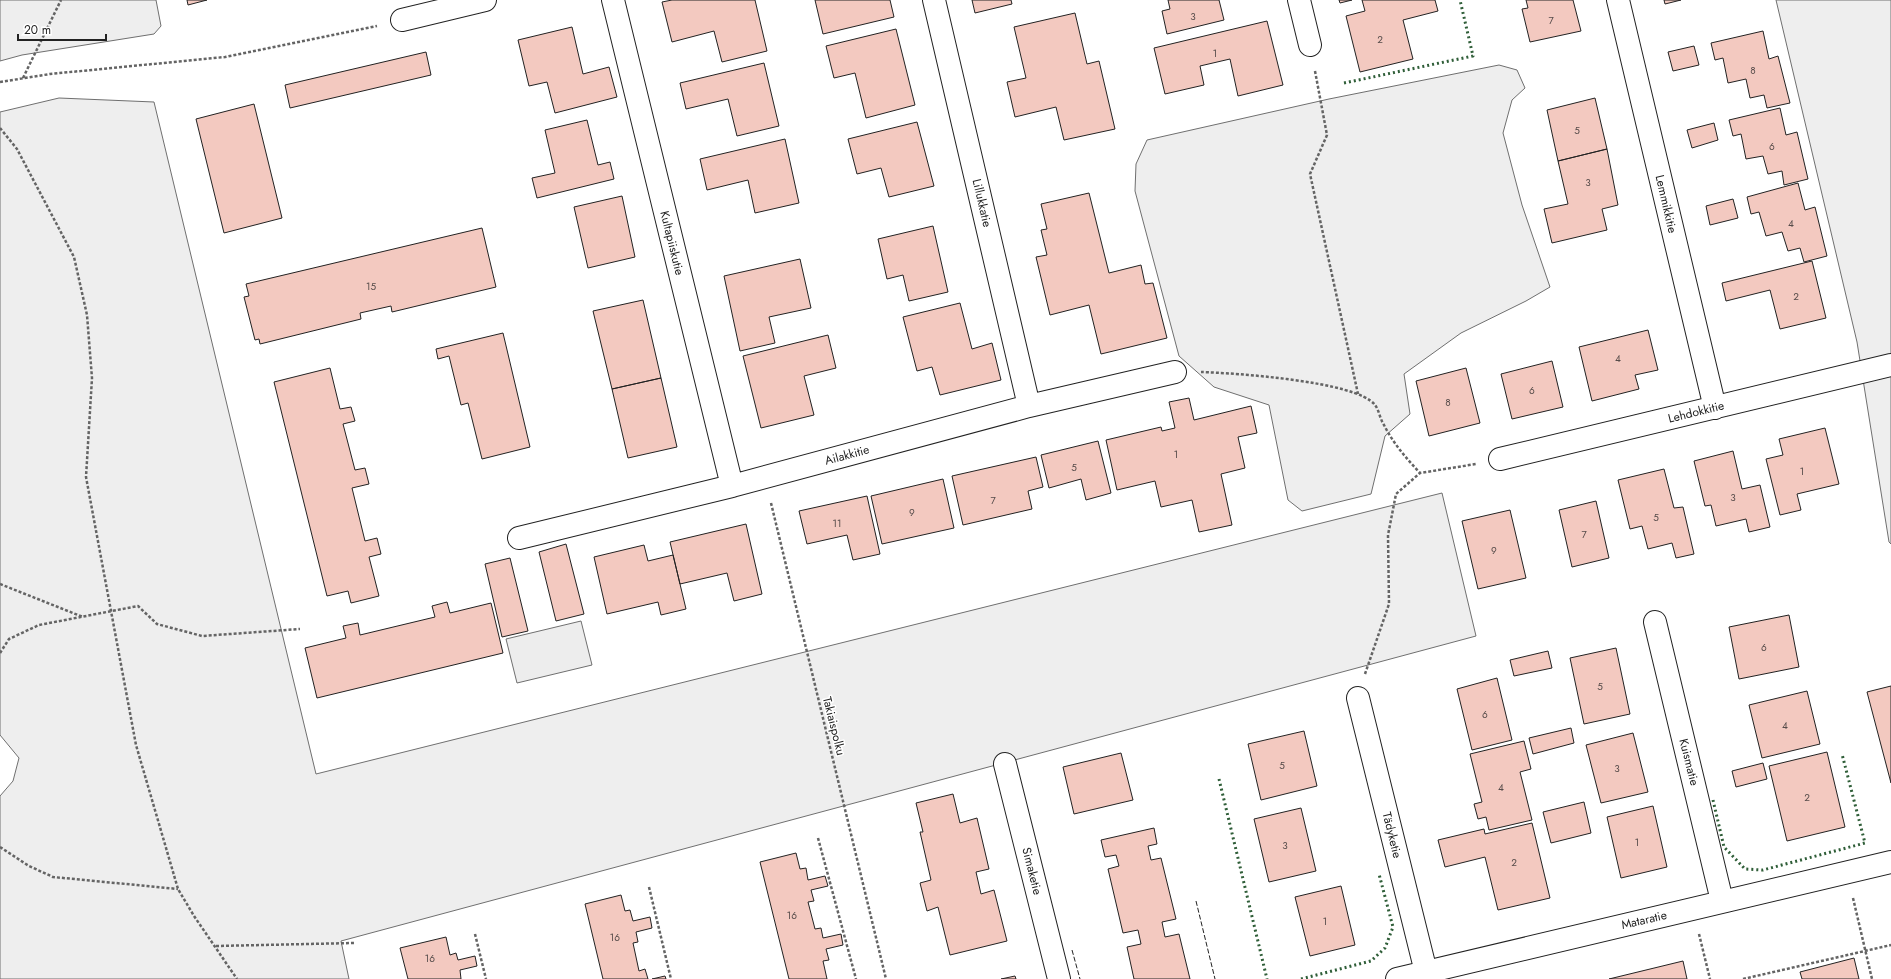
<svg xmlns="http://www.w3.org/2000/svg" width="1891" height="979" viewBox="0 0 1891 979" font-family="Jost,sans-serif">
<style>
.green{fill:#eee;stroke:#6f6f6f}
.parking{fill:#ededed;stroke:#6f6f6f}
.building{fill:#f3c9c0;stroke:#222}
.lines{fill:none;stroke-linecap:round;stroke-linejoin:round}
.street-casing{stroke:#222;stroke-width:24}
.path{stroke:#646464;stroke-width:2.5;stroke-dasharray:3 2;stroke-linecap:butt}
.street{stroke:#fff;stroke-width:22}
.hedge{stroke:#2f5e38;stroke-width:3;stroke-dasharray:2 3;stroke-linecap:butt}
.fence{stroke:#222;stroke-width:1;stroke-dasharray:5 2;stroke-linecap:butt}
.labels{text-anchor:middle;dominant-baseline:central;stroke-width:3;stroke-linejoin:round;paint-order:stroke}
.number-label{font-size:10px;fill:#564c4a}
.street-label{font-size:12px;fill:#222;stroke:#fff}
</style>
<rect width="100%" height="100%" fill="#fff"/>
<path class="green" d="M0 0H156L161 26 154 34 22 55 0 61Z
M1776 0H1891V544L1889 542 1857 342Z
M1499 65 1517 70 1525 88 1512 100 1503 133 1522 205 1550 287 1526 301 1461 333 1404 374 1410 414 1385 436 1371 494 1302 511 1288 500 1269 405 1214 387 1179 356 1135 191 1136 164 1147 140 1329 99Z
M59 98 154 102 316 774 1442 493 1476 636 341 941 349 979H0V796L13 781 19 758 0 735V112Z"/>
<path class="parking" d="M581 621 592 665 517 683 506 639Z"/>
<path class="building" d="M187 0H207L188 5Z
M672 0H755L767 51 722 62 714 31 672 42 662 2Z
M815 0H890L894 17 823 34Z
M972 0H1011L1012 4 975 13Z
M1168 0H1219L1224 20 1167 34 1162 11 1170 9Z
M1339 0H1352L1340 3Z
M1362 0H1435L1438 11 1403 20 1413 59 1360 72 1346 16 1365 11Z
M1526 0H1573L1581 31 1530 42 1522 9 1528 8Z
M1664 0H1681L1665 4Z
M1075 13 1087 64 1099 61 1115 129 1064 140 1056 107 1015 117 1007 82 1026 78 1014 27Z
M1267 21 1283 85 1238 96 1230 59 1200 66 1204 85 1165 94 1154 48Z
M572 27 583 74 609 67 617 97 555 113 547 82 529 86 518 40Z
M896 29 915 105 866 118 855 73 834 78 826 46Z
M1763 31 1769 59 1778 56 1790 103 1767 108 1764 95 1750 98 1746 79 1728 83 1723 58 1715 60 1711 43Z
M1694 46 1699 65 1673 71 1668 52Z
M426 52 431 75 290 108 285 85Z
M764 63 779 126 737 136 728 99 686 109 680 83Z
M1595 98 1607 149 1558 161 1547 110Z
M254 104 282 218 224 233 196 119Z
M1780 108 1786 135 1797 132 1808 179 1784 185 1782 171 1768 174 1763 156 1746 159 1741 134 1733 136 1729 120Z
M587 120 598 165 610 162 614 179 537 198 532 178 555 173 545 130Z
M917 122 934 186 889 197 881 168 857 174 848 139Z
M1714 123 1718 140 1692 148 1687 130Z
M785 139 799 203 755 213 748 180 707 190 700 159Z
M1607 149 1618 205 1602 209 1607 230 1552 243 1544 209 1568 204 1558 161Z
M1798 183 1805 210 1815 207 1827 256 1804 262 1800 248 1788 251 1782 232 1766 236 1759 212 1751 214 1747 197Z
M1089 193 1109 273 1141 265 1145 284 1153 283 1167 338 1101 354 1089 305 1050 315 1036 257 1047 255 1041 230 1047 229 1041 204Z
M622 196 635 257 588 268 574 207Z
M1733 199 1738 218 1710 225 1706 206Z
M933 226 948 292 909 301 903 275 887 279 878 239Z
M482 228 496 287 392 312 391 306 360 313 361 319 260 344 259 339 255 340 244 297 249 296 246 284Z
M800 259 811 308 769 317 775 343 740 351 724 276Z
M1812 261 1826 318 1780 329 1770 290 1726 301 1722 283Z
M643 300 661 378 612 389 593 311Z
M960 303 972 349 992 343 1001 380 940 395 932 367 917 371 903 317Z
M1648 330 1658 370 1635 375 1639 389 1592 401 1579 347Z
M503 333 530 447 482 459 468 403 461 405 449 356 438 359 436 349Z
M828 335 836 368 804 376 814 415 761 428 743 356Z
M1552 361 1563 407 1512 419 1501 374Z
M330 368 340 409 351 407 355 421 343 424 355 470 365 468 369 484 352 488 365 541 377 538 381 554 369 557 379 596 351 603 348 591 327 596 274 382Z
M1466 368 1480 423 1429 436 1416 381Z
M661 378 677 447 628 458 612 389Z
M1189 398 1194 420 1251 406 1257 433 1238 437 1245 468 1221 474 1232 525 1199 532 1192 500 1161 507 1155 481 1117 490 1106 440 1161 427 1162 431 1175 428 1169 402Z
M1825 428 1839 484 1797 494 1801 510 1780 515 1766 459 1783 455 1779 439Z
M1098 441 1111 493 1086 500 1081 479 1049 488 1041 455Z
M1733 451 1742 489 1760 485 1770 527 1749 532 1746 519 1716 526 1711 505 1705 506 1694 461Z
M1036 457 1043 487 1028 491 1032 509 963 525 952 476Z
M1664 469 1674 508 1683 507 1694 554 1676 558 1672 543 1648 549 1642 526 1630 529 1618 480Z
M943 479 954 528 882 544 871 496Z
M867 496 880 554 853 560 847 535 807 544 799 511Z
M1596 501 1609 558 1572 567 1559 510Z
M1510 510 1526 578 1478 589 1462 521Z
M746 524 762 594 734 601 727 573 680 584 670 542Z
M566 544 584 614 556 621 539 552Z
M644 545 648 561 673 555 686 609 661 615 658 602 607 614 594 557Z
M510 558 528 631 502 637 485 564Z
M447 602 450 613 491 603 503 653 317 698 305 648 346 638 343 626 358 623 360 635 435 617 432 606Z
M1789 615 1799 667 1739 679 1729 627Z
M1616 648 1630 714 1584 724 1570 658Z
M1548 651 1552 668 1514 676 1510 660Z
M1497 678 1512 740 1472 750 1457 689Z
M1891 686V783L1867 692Z
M1807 691 1820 744 1762 758 1749 705Z
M1571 728 1574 743 1533 754 1529 738Z
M1304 731 1317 786 1261 800 1248 744Z
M1633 733 1648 792 1601 803 1586 745Z
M1524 741 1531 769 1520 772 1532 820 1489 830 1486 817 1478 819 1474 804 1482 802 1470 754Z
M1827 752 1845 827 1787 841 1769 766Z
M1121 753 1133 800 1074 814 1063 767Z
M1763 763 1767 779 1736 787 1732 771Z
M953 794 960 823 977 818 989 869 976 872 981 894 994 890 1007 941 950 955 938 907 927 911 920 883 931 880 920 832H923L916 803Z
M1584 802 1591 833 1551 843 1543 812Z
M1653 806 1667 867 1621 878 1607 817Z
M1301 808 1316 871 1269 882 1254 819Z
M1532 823 1550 898 1498 910 1485 857 1445 867 1438 840 1484 829 1485 834Z
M1154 828 1157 844 1148 846 1151 860 1161 858 1176 919 1162 922 1165 937 1179 934 1190 979H1134L1127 947 1141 944 1138 930 1123 933 1108 869 1119 866 1116 855 1105 857 1101 840Z
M796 853 800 869 806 868 808 880 825 876 828 886 811 890 814 901 808 902 815 929 821 928 823 938 841 934 843 945 826 949 829 960 823 961 827 979H789L760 862Z
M1341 886 1355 945 1310 956 1295 897Z
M621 895 625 911 630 910 633 921 650 917 652 928 636 932 638 942 633 943 639 971 645 969 648 979H603L585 904Z
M446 937 450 955 456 953 458 960 475 956 477 966 460 970 461 979H408L400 948Z
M1854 958 1859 979H1802L1800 972Z
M1683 961 1687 979H1609Z
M665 976 666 979H652Z
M1015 976 1016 979H1001Z"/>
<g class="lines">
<g class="street-casing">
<path id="street" d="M613 0 732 486
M934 0 1029 406
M1299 0 1310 45
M1618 0 1715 408
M402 20 485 0
M1500 459 1891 365
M519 538 732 486 1029 406 1175 372
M1655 622 1722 901
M1358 698 1426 972
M1005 764 1059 979
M1397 979 1891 862"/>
</g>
<path class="path" d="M1315 71 1327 135 1310 174 1358 394
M23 78 61 0
M0 82 50 74 225 57 377 26
M0 128 17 149 74 257 87 315 92 378 86 477 136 745 178 889 194 916 237 979
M1201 372C1233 373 1357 381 1375 405 1379 410 1380 419 1384 425 1393 443 1406 458 1420 473
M771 503 886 979
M0 584 83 617
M0 653 9 639 39 625 138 606 157 624 202 636 300 629
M1365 674 1389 604 1388 535 1396 494 1420 473 1476 464
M818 838 856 979
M0 847 29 866 53 877 178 889
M649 887 671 979
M1853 898 1872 979
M475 934 486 979
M1699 934 1710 979
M216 946 354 943
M1743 979 1891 945"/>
<use href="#street" class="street"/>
<path class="hedge" d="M1344 83 1473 56 1460 0
M1219 779 1267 979
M1713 800 1724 847 1745 869 1763 870 1865 843 1842 754
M1301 979 1371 961 1385 948 1393 927 1379 874"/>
<path class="fence" d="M1196 901 1215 979
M1072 950 1080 979"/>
</g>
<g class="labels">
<g class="number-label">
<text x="1193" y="16">3</text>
<text x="1551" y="20">7</text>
<text x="1380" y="39">2</text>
<text x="1215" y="53">1</text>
<text x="1753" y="70">8</text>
<text x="1577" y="130">5</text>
<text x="1772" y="146">6</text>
<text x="1588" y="182">3</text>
<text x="1791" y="223">4</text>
<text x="371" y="286">15</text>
<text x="1796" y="296">2</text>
<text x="1618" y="358">4</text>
<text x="1532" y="390">6</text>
<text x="1448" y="402">8</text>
<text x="1176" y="454">1</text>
<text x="1074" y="467">5</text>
<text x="1802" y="471">1</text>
<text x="1733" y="497">3</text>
<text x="993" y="500">7</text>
<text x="912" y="512">9</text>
<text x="1656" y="517">5</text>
<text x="837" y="523">11</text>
<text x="1584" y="534">7</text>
<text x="1494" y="550">9</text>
<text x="1764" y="647">6</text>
<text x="1600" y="686">5</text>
<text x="1485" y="714">6</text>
<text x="1785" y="725">4</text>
<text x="1282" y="765">5</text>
<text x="1617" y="768">3</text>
<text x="1501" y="787">4</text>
<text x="1807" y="797">2</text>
<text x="1637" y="842">1</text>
<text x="1285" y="845">3</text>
<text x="1514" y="862">2</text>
<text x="792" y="915">16</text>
<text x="1325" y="921">1</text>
<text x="615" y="937">16</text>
<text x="430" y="958">16</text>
</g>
<g class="street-label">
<text transform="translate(982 203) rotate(77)">Lillukkatie</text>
<text transform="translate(1666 204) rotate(77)">Lemmikkitie</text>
<text transform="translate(672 243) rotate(76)">Kultapiiskutie</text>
<text transform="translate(1696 412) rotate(-14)">Lehdokkitie</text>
<text transform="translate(847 455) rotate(-15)">Ailakkitie</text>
<text transform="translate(834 726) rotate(76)">Takiaispolku</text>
<text transform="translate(1689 762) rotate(76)">Kuismatie</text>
<text transform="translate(1392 835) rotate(76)">Tädyketie</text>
<text transform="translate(1032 871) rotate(76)">Simaketie</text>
<text transform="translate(1644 920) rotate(-13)">Mataratie</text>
</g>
</g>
<path d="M18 34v6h88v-6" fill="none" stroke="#222222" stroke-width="2"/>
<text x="24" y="34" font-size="12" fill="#222222" stroke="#ffffff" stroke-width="3" paint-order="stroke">20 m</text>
</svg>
